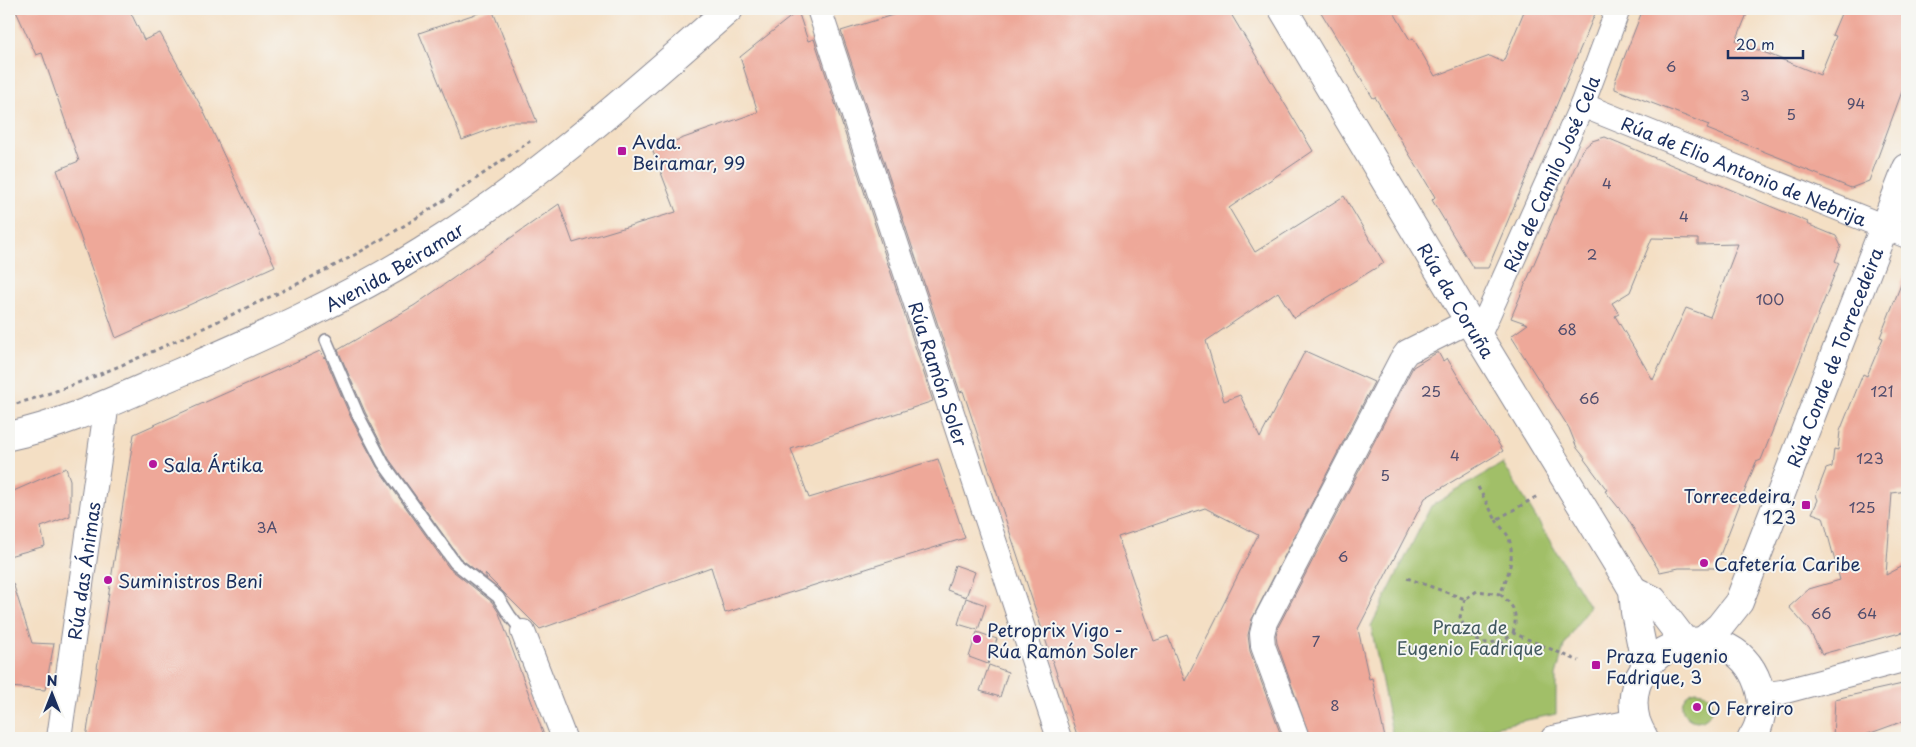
<svg xmlns="http://www.w3.org/2000/svg" width="1916" height="747" viewBox="0 0 1916 747" font-family="'Playpen Sans',sans-serif">
<style>
.green{fill:#a1bf67;stroke:#5e7762}
.building{fill:#eea899;fill-rule:evenodd}
.lines{fill:none;stroke-linecap:round;stroke-linejoin:round}
.service-casing{stroke:#888791;stroke-width:14}
.minor-casing{stroke:#888791;stroke-width:26}
.secondary-casing{stroke:#888791;stroke-width:30}
.primary-casing{stroke:#888791;stroke-width:30}
.path{stroke:#888791;stroke-width:3;stroke-dasharray:4 4;stroke-linecap:butt}
.service{stroke:#fff;stroke-width:11}
.minor{stroke:#fff;stroke-width:24}
.secondary{stroke:#fff;stroke-width:28}
.primary{stroke:#fff;stroke-width:28}
.poi-dot{fill:#b5179e;stroke:#f6f6f2;stroke-width:2}
.labels{text-anchor:middle;dominant-baseline:central;stroke-width:4;stroke-linejoin:round;paint-order:stroke}
.number-label{font-size:15px;fill:#504d6d}
.poi-label{font-size:18px;fill:#1b2f5e;stroke:#f6f6f2;text-anchor:start}
.street-label{font-size:18px;fill:#1b2f5e;stroke:#f6f6f2}
.park-label{font-size:18px;fill:#435a61;stroke:#f6f6f2}
</style>
<rect width="100%" height="100%" fill="#f6f6f2"/>
<filter id="ink" filterUnits="userSpaceOnUse"><feTurbulence type="fractalNoise" baseFrequency=".02" numOctaves="2"/><feDisplacementMap in="SourceGraphic" scale="10" xChannelSelector="R" yChannelSelector="G"/><feConvolveMatrix kernelMatrix="1 2 1 2 8 2 1 2 1" color-interpolation-filters="sRGB"/></filter>
<filter id="wash" filterUnits="userSpaceOnUse"><feTurbulence type="fractalNoise" baseFrequency=".0096" numOctaves="4" result="noise"/><feDisplacementMap in="SourceGraphic" scale="20" xChannelSelector="R" yChannelSelector="G"/><feGaussianBlur stdDeviation="1.12" result="paint"/><feColorMatrix in="noise" values="0 0 0 0 0 0 0 0 0 0 0 0 0 0 0 0 0 1.4 0 .05"/><feComposite in="paint" operator="in"/></filter>
<g filter="url(#wash)">
<rect width="100%" height="100%" fill="#f4dfc4"/>
<path class="green" d="M1503 463 1589 606 1564 646 1556 676V714L1440 738H1393L1371 626 1431 506Z
M1682 706a15 15 0 1 1 30 0a15 15 0 1 1-30 0Z"/>
<g id="blocks">
<path class="building" d="M15 9H129L144 40 160 33 202 108 275 266 116 338 57 170 79 161 42 53 36 55Z
M490 9H492L537 122H510L462 140 419 33Z
M912 9H1228L1313 151 1229 208 1255 252 1344 196 1384 263 1294 318 1278 292 1206 341 1224 401 1240 395 1260 438 1305 351 1374 382 1252 619 1248 635 1250 651 1282 738H1078L963 391 960 392 841 31ZM1205 508 1258 535 1185 681 1168 636 1154 641 1118 537Z
M1319 9H1392L1410 40 1413 38 1435 76 1490 56 1503 62 1525 9H1597L1488 268H1473L1432 200 1435 197 1375 97 1373 98Z
M1643 9H1749L1736 41 1820 75 1836 36 1832 35 1843 9H1907V78L1869 181 1851 188 1792 164 1793 163 1707 129 1709 125 1615 89V81Z
M798 11 808 41 814 39 933 401 791 449 809 498 938 459 965 538 725 613 711 567 540 629 485 574 487 579 460 558 389 459 365 412 338 350 415 305 559 204 573 243 676 212 652 149 758 112 740 57Z
M1605 137 1808 222 1807 224 1836 236 1841 246 1835 261 1839 263 1813 328 1761 460 1756 462 1715 568H1679L1660 572 1627 518 1605 491 1607 490 1584 459 1585 458 1577 448 1569 428 1511 336 1528 324 1511 318 1582 150 1592 141ZM1652 238 1698 239V245L1738 244 1710 317 1686 308 1653 380 1615 316 1619 314 1612 303 1630 292Z
M1906 272 1907 491 1892 493 1886 575 1907 564V631L1822 654 1809 630 1789 607 1809 589 1840 580 1823 517 1812 513 1818 500 1816 495 1826 469 1832 467 1834 449 1838 450 1840 431 1863 374 1867 376 1883 338 1880 337Z
M320 351 324 358 325 357 351 418 377 467 449 568 492 602 499 613 545 738H86L134 434Z
M1438 352 1443 361 1447 358 1503 451 1425 498 1358 629 1369 679 1372 678 1385 738H1310L1277 643 1276 635 1278 627 1413 367Z
M66 468 70 480V516L41 527 45 546 9 556V493Z
M955 565 975 572 966 597 947 590Z
M13 583 32 643 54 644 45 690 9 687V584Z
M966 598 986 605 978 630 958 624Z
M977 632 997 639 988 664 969 657Z
M989 665 1008 672 1000 697 980 691Z
M1907 683V718L1901 722 1857 738H1833L1835 699Z"/>
</g>
</g>
<g filter="url(#ink)">
<use href="#blocks" fill-opacity="0" stroke="#888791" stroke-width="1"/>
<g class="lines">
<g class="service-casing">
<path id="service" d="M326 340 358 415 383 463 455 563 498 597 510 616 523 632"/>
</g>
<g class="minor-casing">
<g id="minor">
<path id="s1" d="M819 9 1059 738"/>
<path id="s2" d="M1582 105 1907 236"/>
<path id="s3" d="M1478 337 1582 105 1618 9"/>
<path d="M523 632 564 738"/>
<path d="M1761 695 1782 692 1907 659"/>
<path id="s4" d="M59 738 107 403"/>
<path d="M1297 738 1263 646 1262 634 1265 622 1401 360 1407 352 1469 321"/>
<path d="M1553 738 1636 721"/>
</g>
</g>
<g class="secondary-casing">
<g id="secondary">
<path id="s5" d="M1703 641 1720 626 1739 602 1907 168"/>
</g>
</g>
<g class="primary-casing">
<g id="primary">
<path id="s6" d="M1283 9 1469 321 1626 578 1633 590 1635 612 1646 667"/>
<path id="s7" d="M9 436C67 424 121 397 176 374 260 338 345 300 423 251 534 182 631 95 729 9"/>
<path d="M1633 590 1653 600 1685 642"/>
<path d="M1644 738C1641 733 1638 727 1636 721 1615 641 1738 605 1760 691 1764 706 1761 725 1752 738"/>
</g>
</g>
<path class="path" d="M9 406C79 386 146 355 212 324 258 302 304 282 349 258 412 223 471 183 530 141
M1478 487 1496 520 1539 495
M1407 578 1465 599 1477 591 1500 594C1508 577 1516 555 1508 536 1505 531 1499 525 1496 520
M1500 594C1515 607 1518 613 1513 633
M1465 599 1460 617 1467 634 1482 643 1503 642 1513 633 1579 661"/>
<use href="#service" class="service"/>
<use href="#minor" class="minor"/>
<use href="#secondary" class="secondary"/>
<use href="#primary" class="primary"/>
</g>
</g>
<g class="poi-dot">
<rect x="617" y="146" width="10" height="10" rx="2.5"/>
<circle cx="153" cy="464" r="5"/>
<rect x="1801" y="500" width="10" height="10" rx="2.5"/>
<circle cx="1704" cy="563" r="5"/>
<circle cx="108" cy="580" r="5"/>
<circle cx="977" cy="639" r="5"/>
<rect x="1591" y="660" width="10" height="10" rx="2.5"/>
<circle cx="1697" cy="707" r="5"/>
</g>
<g class="labels">
<g class="number-label">
<text x="1671" y="65">6</text>
<text x="1745" y="94">3</text>
<text x="1856" y="102">94</text>
<text x="1791" y="113">5</text>
<text x="1607" y="182">4</text>
<text x="1684" y="215">4</text>
<text x="1592" y="253">2</text>
<text x="1770" y="298">100</text>
<text x="1567" y="328">68</text>
<text x="1431" y="390">25</text>
<text x="1882" y="390">121</text>
<text x="1589" y="397">66</text>
<text x="1455" y="454">4</text>
<text x="1870" y="457">123</text>
<text x="1385" y="474">5</text>
<text x="1862" y="506">125</text>
<text x="267" y="526">3A</text>
<text x="1343" y="555">6</text>
<text x="1821" y="612">66</text>
<text x="1867" y="612">64</text>
<text x="1316" y="640">7</text>
<text x="1335" y="704">8</text>
</g>
<g class="poi-label">
<text x="632" y="141">Avda.<tspan x="632" dy="21">Beiramar, 99</tspan></text>
<text x="163" y="464">Sala Ártika</text>
<text x="1796" y="495" text-anchor="end">Torrecedeira,<tspan x="1796" dy="21">123</tspan></text>
<text x="1714" y="563">Cafetería Caribe</text>
<text x="118" y="580">Suministros Beni</text>
<text x="987" y="629">Petroprix Vigo -<tspan x="987" dy="21">Rúa Ramón Soler</tspan></text>
<text x="1606" y="655">Praza Eugenio<tspan x="1606" dy="21">Fadrique, 3</tspan></text>
<text x="1707" y="707">O Ferreiro</text>
</g>
<g class="street-label">
<text stroke="none"><textPath href="#s2" startOffset="175">Rúa de Elio Antonio de Nebrija</textPath></text>
<text stroke="none"><textPath href="#s3" startOffset="179">Rúa de Camilo José Cela</textPath></text>
<text stroke="none"><textPath href="#s7" startOffset="422">Avenida Beiramar</textPath></text>
<text stroke="none"><textPath href="#s6" startOffset="339">Rúa da Coruña</textPath></text>
<text stroke="none"><textPath href="#s5" startOffset="316">Rúa Conde de Torrecedeira</textPath></text>
<text stroke="none"><textPath href="#s1" startOffset="384">Rúa Ramón Soler</textPath></text>
<text stroke="none"><textPath href="#s4" startOffset="169">Rúa das Ánimas</textPath></text>
</g>
<g class="park-label">
<text x="1470" y="626">Praza de<tspan x="1470" dy="21">Eugenio Fadrique</tspan></text>
</g>
</g>
<rect width="1916" height="747" fill="none" stroke="#f6f6f2" stroke-width="30"/>
<g transform="translate(52 694)" stroke="#f6f6f2" stroke-width="4" paint-order="stroke">
<path d="M0-4L9 19L0 12L-9 19Z" fill="#1b2f5e"/>
<text y="-8" font-size="14" font-weight="bold" text-anchor="middle" fill="#1b2f5e">N</text>
</g>
<path d="M1728 50v8h75v-8" fill="none" stroke="#1b2f5e" stroke-width="2.5"/>
<text x="1736" y="50" font-size="15" fill="#1b2f5e" stroke="#f6f6f2" stroke-width="4" paint-order="stroke">20 m</text>
</svg>
